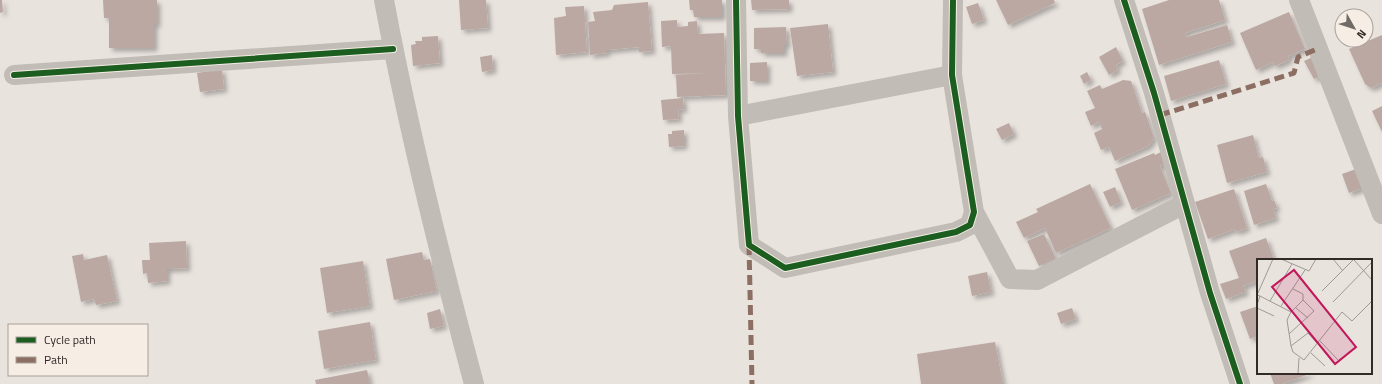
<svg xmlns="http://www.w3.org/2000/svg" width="1382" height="384" viewBox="0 0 1382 384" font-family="'Titillium Web',sans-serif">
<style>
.building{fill:#bba8a2;filter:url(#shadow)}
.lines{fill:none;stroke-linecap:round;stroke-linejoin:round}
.minor{stroke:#c2bcb7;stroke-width:20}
.quiet{stroke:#8d6e63;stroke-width:5;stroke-dasharray:10 5;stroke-linecap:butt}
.cycleway-casing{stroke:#f6eee5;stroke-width:8}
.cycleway{stroke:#1b5e20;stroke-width:6}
.inset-road{fill:none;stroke:#9f9995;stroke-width:1}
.view{fill:#c2185b;fill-opacity:0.15;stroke:#c2185b;stroke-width:2}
.inset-edge{fill:none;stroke:#312a27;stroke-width:2}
</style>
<defs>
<filter id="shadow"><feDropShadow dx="3.5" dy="3.5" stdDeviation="2" flood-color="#0004"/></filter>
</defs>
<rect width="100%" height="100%" fill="#e9e3de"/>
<path class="building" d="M0 0H2L3 12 0 13Z
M103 0H157V24H154V48H109V18H104Z
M459 0H486L488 28 461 30Z
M689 0H722V17H694L693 10H690Z
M751 0H789V9L752 10Z
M996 0H1054L1055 3 1008 25Z
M1169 0H1219L1225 20 1185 33 1187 37 1227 25 1232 42 1159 65 1142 9Z
M648 2 652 51 639 52V47L607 50V53L590 55 588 22 595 21 593 12 612 10 614 5Z
M978 3 984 20 972 24 966 7Z
M584 6 587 52 556 55 554 18 566 16 565 7Z
M1289 12 1305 49 1288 56 1289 60 1275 66 1273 62 1256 70 1240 33Z
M677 20V27L688 26V22L697 21 698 34 724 33 726 95 677 97 676 75 707 73 672 74 671 46 662 47 661 21Z
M828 24 833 72 797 76 790 28Z
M786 27 787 45H784V53H761V49H754V28Z
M1382 35V83L1371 88 1365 84 1349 49Z
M438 36 440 63 413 66 411 45 416 44 415 41H422V37Z
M1116 47 1123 61 1116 65 1118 70 1109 75 1099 57Z
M492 55 493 70 482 72 480 57Z
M1315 56 1323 75 1314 79 1304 61Z
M1219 60 1226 84 1171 101 1164 76Z
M767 62V81H750V63Z
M222 69 224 89 200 92 197 73Z
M1087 72 1091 80 1084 84 1080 76Z
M1123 80 1131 81 1142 113 1145 112 1154 138 1148 146 1115 161 1109 147 1101 150 1094 133 1102 129 1099 122 1091 126 1085 112 1095 108 1087 91 1100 85 1102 89Z
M683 98 684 109 678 110 679 119 663 120 661 100Z
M1382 106V132L1372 111Z
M1009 123 1014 134 1002 140 996 129Z
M684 130V146L669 147 668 134H672V131Z
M1253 135 1259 158 1263 157 1267 172 1227 183 1217 145Z
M1163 151 1168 163 1160 166 1171 193 1132 210 1115 169 1154 153 1155 155Z
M1356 169 1363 188 1349 193 1342 174Z
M1090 184 1111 228 1056 253 1045 228 1024 238 1016 222 1038 212 1036 209Z
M1266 184 1272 201 1274 200 1277 208 1273 209 1276 218 1254 225 1244 191Z
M1115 187 1121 202 1110 207 1103 192Z
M1234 189 1247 228 1236 232 1235 229 1208 239 1195 202Z
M1044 234 1056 259 1039 266 1027 241Z
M1266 238 1274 260H1258V281L1243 286 1246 292 1226 299 1220 284 1239 278 1229 251Z
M186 241 187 268 167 269V281L148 283 147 273 143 274 142 260H150L149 243Z
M422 252 424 260 430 259 437 291 394 300 386 259Z
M83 254 84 260 107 255 117 301 96 305 94 299 81 302 72 256Z
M363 261 370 306 327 313 320 268Z
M987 272 991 292 972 296 968 276Z
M1258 306V336L1250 339 1240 312Z
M1072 308 1076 319 1061 324 1057 313Z
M440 309 444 326 430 329 427 313Z
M370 322 376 360 324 369 318 331Z
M995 342 1003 384H921L917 354Z
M367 370 370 384H316L315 380Z
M1270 373H1312L1282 384H1274Z"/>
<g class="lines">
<path class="minor" d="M384 0C408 129 440 257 474 384
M736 0 738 116 749 245 785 268 956 232 970 225 974 212 952 75 953 0
M1124 0 1154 93 1210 293 1240 384
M1299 0 1382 214
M14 75 393 49
M738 116 952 75
M974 212 1010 279 1037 280 1184 204"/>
<path class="quiet" d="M1160 115 1294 73 1298 57 1317 49
M749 245 752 384"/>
<g class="cycleway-casing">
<path id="cycleway" d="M736 0 738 116 749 245 785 268 956 232 970 225 974 212 952 75 953 0
M1124 0 1154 93 1210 293 1240 384
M14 75 393 49"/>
</g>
<use href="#cycleway" class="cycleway"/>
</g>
<g transform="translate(1257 259)">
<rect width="115" height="115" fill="#e9e3de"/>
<path class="inset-road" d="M24 0 52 12 59 0M76 0 86 12M97 1 115 21M36 30 46 35V41M65 32 97 0M3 37 34 53 30 61 34 87 36 93 47 101 85 53 95 62 115 42M13 42 35 5M76 43 115 3M0 46 3 37 0 36 16 0M24 47 48 11M0 49 17 57M39 49 51 59M32 75 57 52 46 41 34 53M63 82 81 101M34 87 51 74 60 84M54 94 68 107M41 115 42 99"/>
<path class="view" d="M37 11 99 88 78 105 15 28Z"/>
<rect width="115" height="115" class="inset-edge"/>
</g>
<rect x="8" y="324" width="140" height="52" fill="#f6eee5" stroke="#a7a099"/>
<rect x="16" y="337" width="20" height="6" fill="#1b5e20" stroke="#a7a099"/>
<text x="44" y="344" font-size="12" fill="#312a27">Cycle path</text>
<rect x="16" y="357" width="20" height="6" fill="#8d6e63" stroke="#a7a099"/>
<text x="44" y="364" font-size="12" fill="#312a27">Path</text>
<g transform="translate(1354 28) rotate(129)"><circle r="19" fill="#f6eee5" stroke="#a7a099"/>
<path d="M0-3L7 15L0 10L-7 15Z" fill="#716b67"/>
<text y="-6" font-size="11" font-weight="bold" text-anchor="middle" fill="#312a27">N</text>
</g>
</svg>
